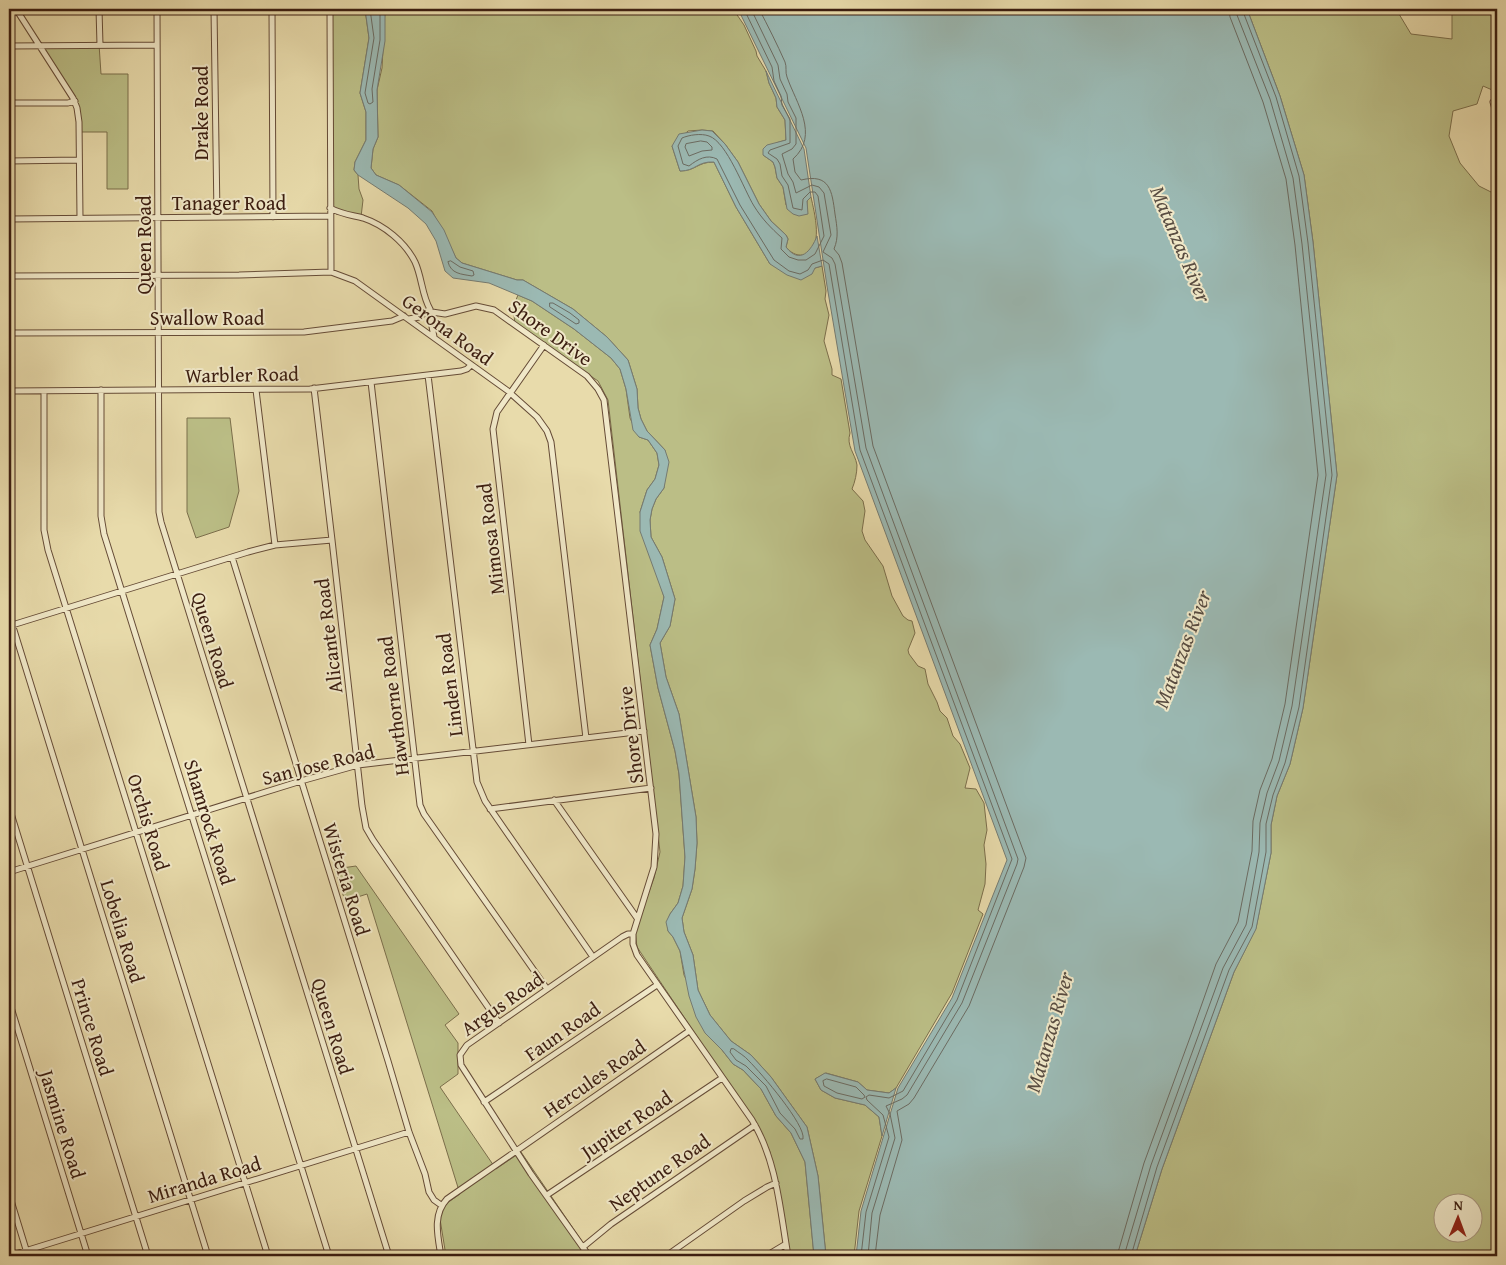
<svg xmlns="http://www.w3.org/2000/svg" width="1506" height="1265" viewBox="0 0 1506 1265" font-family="'Gentium Book Plus',serif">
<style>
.green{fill:#bbbe86;stroke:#7b6e4b;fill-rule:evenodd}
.water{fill:#9bb9b3;stroke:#757b72}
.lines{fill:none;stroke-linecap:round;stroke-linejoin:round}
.shore{stroke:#6b6b62;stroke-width:1}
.minor-casing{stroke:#664c37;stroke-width:7}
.minor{stroke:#f0e8c8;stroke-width:5}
.labels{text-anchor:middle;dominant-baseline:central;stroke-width:4;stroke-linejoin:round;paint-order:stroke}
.street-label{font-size:20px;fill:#3b1d10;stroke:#f0e8c8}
.water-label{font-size:21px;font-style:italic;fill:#584c41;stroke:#f0e8c8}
</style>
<rect width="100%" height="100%" fill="#e8dbab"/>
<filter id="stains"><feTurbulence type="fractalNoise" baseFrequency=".004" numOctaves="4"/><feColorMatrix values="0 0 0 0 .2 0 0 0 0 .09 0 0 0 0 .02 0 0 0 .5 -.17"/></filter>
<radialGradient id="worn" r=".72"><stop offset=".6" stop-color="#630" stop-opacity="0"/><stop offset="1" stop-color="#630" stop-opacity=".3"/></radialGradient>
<path class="green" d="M332 9H365L369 38 360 93 366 112V140L355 162 354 170 358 175 359 189 363 200 361 217 336 214 333 207Z
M385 9H733L744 25 756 51 757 56 766 71 769 83 776 98 777 107 785 120 786 140 776 143 763 155 773 162 775 167 777 178 783 187 786 205 807 214V201L811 197C814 211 825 251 803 255 796 256 790 252 786 247L788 239 786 235 771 221 759 204 738 162 725 144 713 131 702 130 688 131 672 146 680 171C696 171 697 162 714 162L736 207 770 264 815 268 822 266 826 291 825 299 829 315 824 341 832 369V375L841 379 850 433C846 446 855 453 857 465 857 473 855 482 852 489L863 501 865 511 862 531 865 540 883 566 892 596 903 616 908 620 912 621 915 633 908 650 909 654 918 666 925 669 928 684 937 702 940 711 947 718 953 736 960 744 970 768 965 788 976 789 984 803 987 830 984 845 986 864 985 884 978 910 983 914 952 993 896 1088 889 1093 867 1090 858 1082 826 1073 815 1079 821 1090 835 1098 865 1105 879 1117 882 1136 859 1211 854 1256H826L818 1176 807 1127 771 1077 751 1055 731 1041 710 1015 698 990 693 955 684 932 682 918 692 889 695 869 697 843 696 817 679 714 666 677 660 643 670 626 675 599 662 557 651 537 650 520 652 509 656 499 664 488 665 450 647 431 641 419 638 408 637 389 628 360 607 337 573 309 523 280H517L462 263 456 258 432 211 399 185 376 175 371 168 373 149 378 137 377 90 382 68Z
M1247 9H1396L1411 34 1452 39V9H1497V92L1483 86 1477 104 1453 111 1449 136 1460 163 1479 186 1497 195V1256H1135L1162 1169 1234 972 1256 928 1271 853V825L1277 796 1290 764 1303 708 1337 475 1313 242 1304 175 1280 96ZM1444 1202H1474V1232H1444Z
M99 44 101 74H128V189H107V132H80L79 113 40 47Z
M518 295 532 301 574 329 611 358 620 369 626 389 630 418 639 437 648 440 657 453 659 465 655 479 647 490 640 512 664 597 657 629 650 645 658 688 675 751 679 774 685 857 683 886 678 903 670 914 667 922 668 931 673 937 680 951 684 975 722 1050 733 1064 743 1070 761 1089 776 1116 791 1133 805 1162 814 1256H790L770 1152 761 1132 637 947 635 929 654 878 660 852 608 400 598 381 515 324 513 307Z
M187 418H230L239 491 229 527 196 538 187 512Z
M356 866 459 1014 445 1025 458 1043V1074L440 1087 496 1169 521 1152 592 1256H446L440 1219V1208L460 1194 367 894 345 901 335 869Z"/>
<path class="water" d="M365 9H385V41L377 90 378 137 373 149 371 168 376 175 399 185 432 212 444 230 456 258 462 263 517 280H523L573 309 607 337 628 360 637 389 638 408 641 419 647 431 665 450 669 462 664 488 656 499 652 509 650 520 651 537 662 557 675 599 670 626 660 643 666 677 679 714 696 817 697 843 695 869 692 889 682 918 684 932 693 955 698 990 710 1015 731 1041 751 1055 771 1077 807 1127 818 1176 826 1256H814L805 1162 791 1133 776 1116 761 1089 743 1070 733 1064 722 1050 705 1033 696 1017 689 996 680 951 673 937 668 931 666 922 670 914 678 903 683 886 685 857 679 774 675 751 658 688 650 645 657 629 664 597 640 531V512L647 490 655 479 659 465 657 453 648 440 639 437 633 430 626 389 620 369 611 358 574 329 532 301 489 283 453 278 445 271 436 241 426 224 408 208 358 175 354 170 355 162 366 140V112L360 93 369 38Z
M738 9H1247L1280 96 1304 175 1313 242 1337 475 1303 708 1290 764 1277 796 1271 825V853L1256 929 1234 972 1162 1169 1135 1256H856L861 1211 898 1088 952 998 1007 860 855 451 827 286 806 148Z
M766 71 804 149 811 197 807 201 808 214 799 216 793 214 787 209 783 187 777 178 775 167 773 162 763 155V149L767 145 786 140 785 120 777 107 776 98 769 83Z
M702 130 712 131 725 144 738 162 759 204 771 221 786 235 788 239 786 247C800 265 811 251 817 236L822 266 815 268 812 274 801 280 787 275 770 264 736 207 714 162C697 161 696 171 680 171L672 146 679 134Z
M825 1073 858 1082 867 1090 889 1093 896 1088 882 1136 879 1117 865 1105 835 1098 821 1090 815 1079Z"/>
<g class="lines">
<path class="shore" d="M370 9 374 38 365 93 368 103 370 104 373 102 372 89 380 40V9
M744 9 772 67 774 81 781 96 782 105 790 119V143L770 150 768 153 777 159 780 164 782 176 788 185 793 208 802 210 803 199 810 192H815L818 196 824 236 815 254 806 260H798L789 257 781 249 782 238C771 228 762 219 754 206 744 190 727 142 709 136 701 133 689 135 682 138L678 146 683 164 689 166C698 159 707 154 717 159L740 205 774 260 789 271 800 274 808 270 812 264 823 260 829 264 860 450 1012 859 957 1000 903 1091 889 1098 869 1095 866 1097 867 1100 883 1115 889 1137 866 1212 861 1256
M751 9 778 65 780 79 787 94 788 102 796 118V144L792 149 782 154 788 174 793 182 796 193 812 185 819 187 824 193 831 235 823 252 832 258 835 264 866 448 1018 859 1017 864 962 1003 907 1095 902 1099 886 1106 890 1114 895 1138 872 1213 868 1256
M759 9C768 26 777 44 785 62 787 67 785 72 787 77 796 103 820 135 793 159L795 172 801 180C830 173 832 191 835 214 837 227 839 237 834 249L839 255 842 263 873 446 1026 858 1024 867 969 1006 914 1098 909 1104 897 1111 902 1140 880 1215 875 1256
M701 141 707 142 712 147V150L702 151 689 156 685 147 686 144Z
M451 261 460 267 473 271 474 275 472 276C461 274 451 274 448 262Z
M550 303H553L570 313 579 320V323L576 324 550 307Z
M734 1049C739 1053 745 1056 749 1061 761 1073 806 1125 803 1139H800L795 1129 780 1113 766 1086 746 1066 736 1060 730 1052 731 1049Z
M827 1079 856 1087 864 1095 865 1097 862 1099 837 1093 824 1086 823 1081Z
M1117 1256 1144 1163 1192 1032 1216 964 1238 922 1252 851 1253 821 1260 790 1272 759 1285 704 1318 475 1295 245 1286 179 1263 102 1230 17 1229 9
M1124 1256 1151 1165 1223 968 1246 925 1259 852 1260 823 1267 793 1279 761 1292 706 1326 475 1302 244 1293 178 1270 99 1237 15 1236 9
M1131 1256 1157 1167 1229 970 1252 927 1266 852V824L1273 795 1285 763 1299 707 1332 475 1308 243 1299 176 1276 97 1242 9"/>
<g class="minor-casing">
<path id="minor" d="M16 9 73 98 77 108 79 122 80 218
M99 9 100 45
M157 9 159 512 161 522 389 1256
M214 9 217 217
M272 9 273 217
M330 9 331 272
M9 46 157 45
M1493 102 1497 116
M9 103H68L75 101
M9 161 79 160
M330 208C341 214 351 215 363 218 384 225 405 242 415 262 422 277 422 296 430 309L419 317 409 319
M9 219 330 216
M9 276 239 275 331 272 355 281 508 391 537 417 547 431 551 442 586 738
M9 333 304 332 392 321 404 316
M434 337 431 321 432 312 445 314 476 306 494 310 587 376 598 389 604 400 656 834 654 867 633 934V944L637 955 752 1120C777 1161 780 1210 788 1256
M428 375 477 782 485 801 593 957
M371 382 420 805 424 814 547 989
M314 388 332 540
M101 390V516L104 534 329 1256
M256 390 275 545
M9 391 310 389 461 371 467 369 471 365
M44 391V530L48 550 268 1256
M232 557 388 1061 409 1132 425 1174 429 1192 434 1200 441 1205
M9 614 208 1256
M9 626 248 552 275 545 332 540 362 806 366 828 373 840 499 1023
M529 745 493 429 497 412 544 345
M554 800 637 918
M9 807 148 1256
M490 809 651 788
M9 872 301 781 358 765 644 731
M9 1001 88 1256
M484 1102 657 985
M9 1194 28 1256
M547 1195 722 1078
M583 1247 611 1224 755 1125
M9 1256 409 1132
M441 1256C438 1237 432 1215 447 1199L689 1031
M589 1256 531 1174 461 1065 460 1055 467 1045 622 937 628 934H633
M666 1256 744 1201 767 1187 776 1183
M766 1256 786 1244"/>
</g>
<use href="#minor" class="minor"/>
</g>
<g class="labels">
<g class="street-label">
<text transform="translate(200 113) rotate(-90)">Drake Road</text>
<text x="229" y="202">Tanager Road</text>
<text transform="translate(143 245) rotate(-90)">Queen Road</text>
<text x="207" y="317">Swallow Road</text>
<text transform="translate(448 329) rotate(36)">Gerona Road</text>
<text transform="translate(551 332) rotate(36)">Shore Drive</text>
<text transform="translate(242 374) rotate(-1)">Warbler Road</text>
<text transform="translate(490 539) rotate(-97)">Mimosa Road</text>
<text transform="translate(328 636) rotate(-97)">Alicante Road</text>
<text transform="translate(213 640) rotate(73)">Queen Road</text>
<text transform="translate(449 685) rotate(-97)">Linden Road</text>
<text transform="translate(393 706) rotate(-97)">Hawthorne Road</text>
<text transform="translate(630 735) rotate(-97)">Shore Drive</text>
<text transform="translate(318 764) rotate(-14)">San Jose Road</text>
<text transform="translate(149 822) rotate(73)">Orchis Road</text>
<text transform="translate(210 822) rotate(73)">Shamrock Road</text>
<text transform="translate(347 879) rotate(73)">Wisteria Road</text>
<text transform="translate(123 931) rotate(73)">Lobelia Road</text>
<text transform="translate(502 1003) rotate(-35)">Argus Road</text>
<text transform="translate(333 1026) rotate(73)">Queen Road</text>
<text transform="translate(93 1027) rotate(73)">Prince Road</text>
<text transform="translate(562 1031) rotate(-35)">Faun Road</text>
<text transform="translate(594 1078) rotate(-35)">Hercules Road</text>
<text transform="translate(63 1124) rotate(73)">Jasmine Road</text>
<text transform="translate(626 1124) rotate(-34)">Jupiter Road</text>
<text transform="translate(659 1172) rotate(-35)">Neptune Road</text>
<text transform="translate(204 1179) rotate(-17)">Miranda Road</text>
</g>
<g class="water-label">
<text transform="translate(1181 244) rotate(67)">Matanzas River</text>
<text transform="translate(1182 649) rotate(-69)">Matanzas River</text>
<text transform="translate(1049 1032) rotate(-74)">Matanzas River</text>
</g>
</g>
<rect width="1506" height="1265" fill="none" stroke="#e8dbab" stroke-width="30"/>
<rect x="10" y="10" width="1486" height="1245" fill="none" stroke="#3b1d10" stroke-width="2.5"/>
<rect x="15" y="15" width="1476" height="1235" fill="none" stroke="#3b1d10"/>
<g transform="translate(1458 1218) rotate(1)"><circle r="24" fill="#f0e8c8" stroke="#a8977e"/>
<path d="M0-4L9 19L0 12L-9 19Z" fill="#8f2418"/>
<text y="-8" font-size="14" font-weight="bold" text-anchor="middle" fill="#3b1d10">N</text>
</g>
<rect width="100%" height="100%" filter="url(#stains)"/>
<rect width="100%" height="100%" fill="url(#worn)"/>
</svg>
